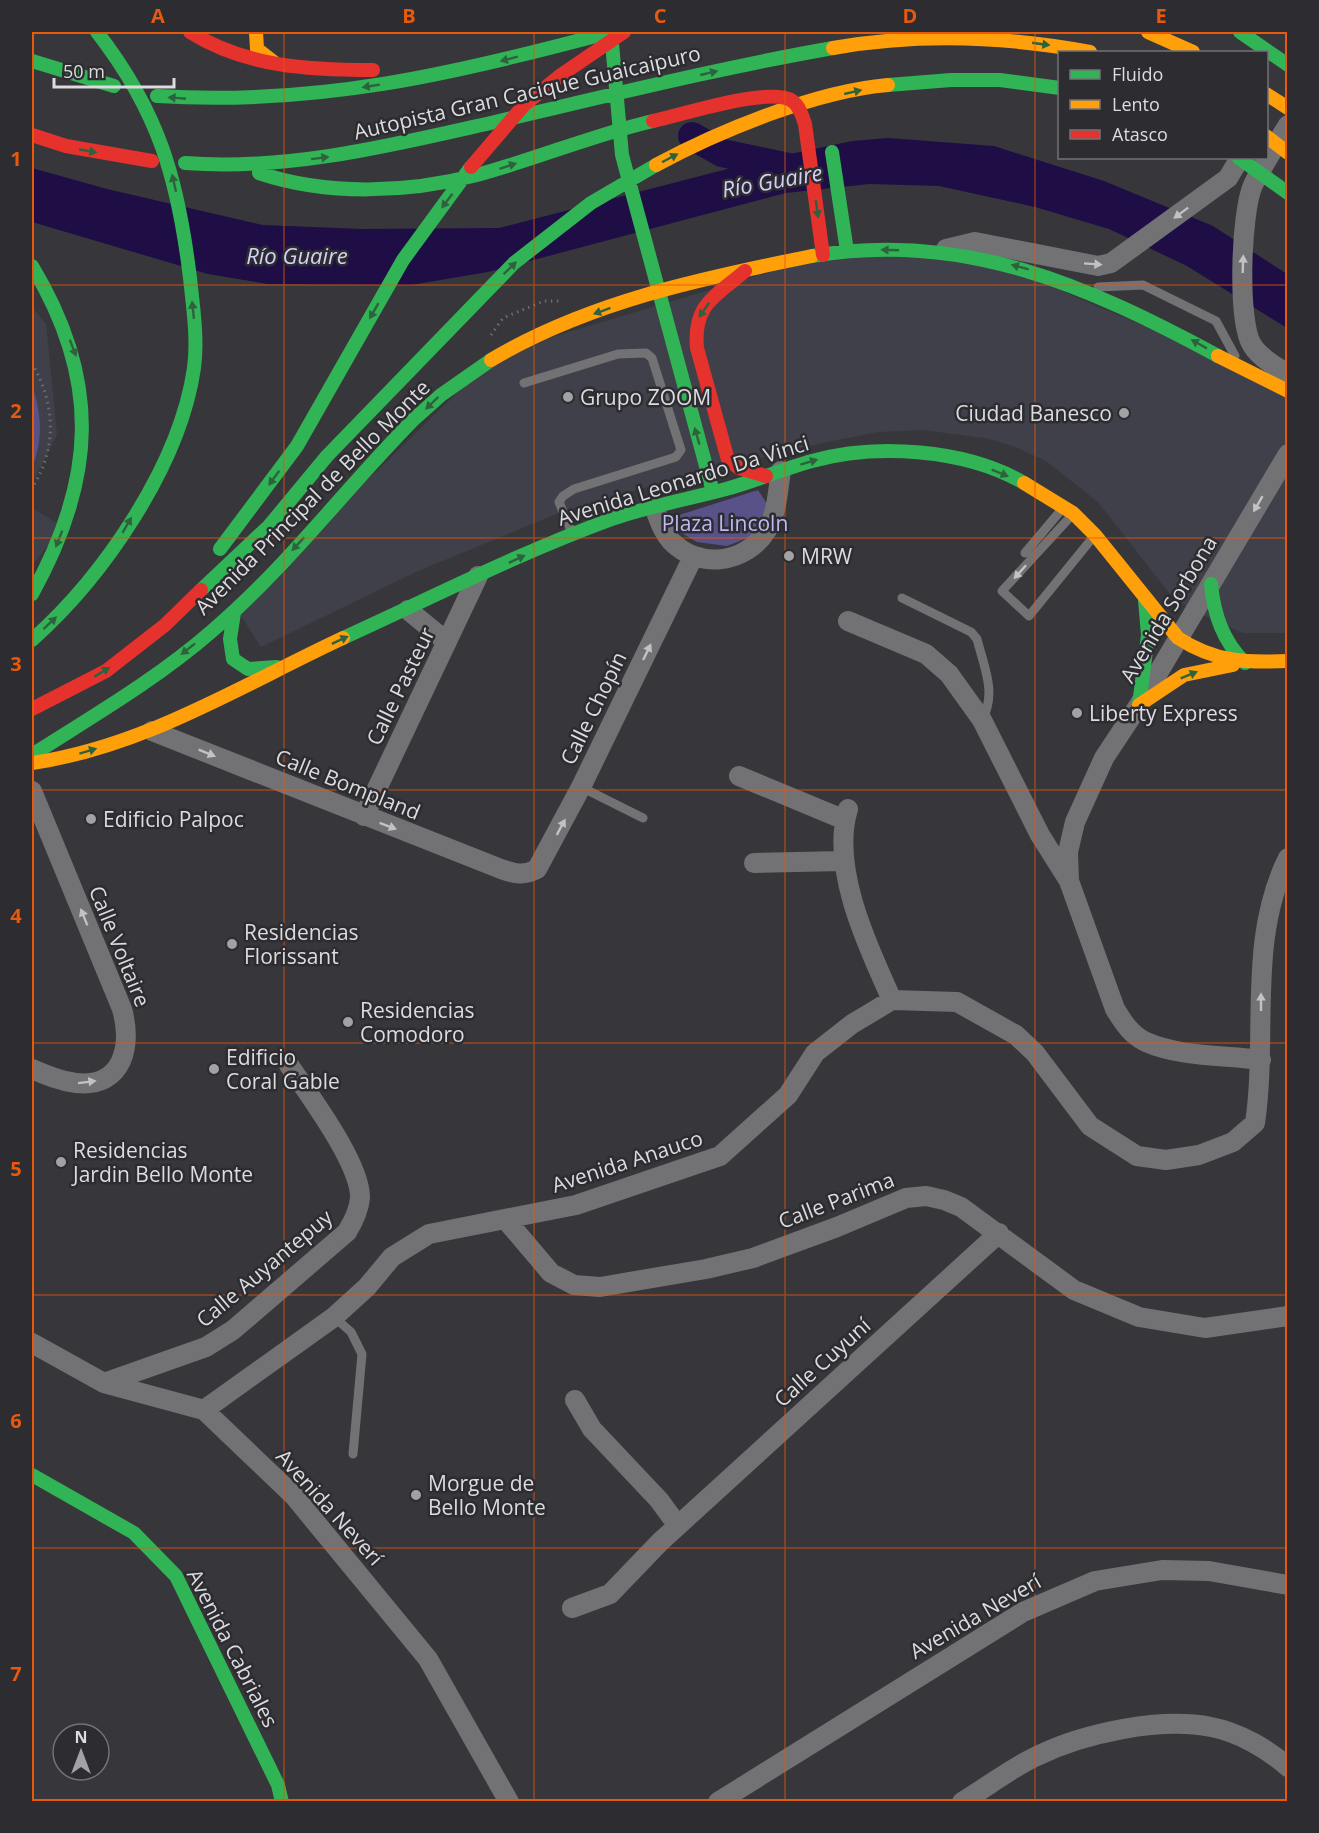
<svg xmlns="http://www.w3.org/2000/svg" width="1319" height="1833" viewBox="0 0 1319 1833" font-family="'Open Sans',sans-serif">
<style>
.built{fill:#40404a}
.green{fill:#595288}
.water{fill:#1e0e45}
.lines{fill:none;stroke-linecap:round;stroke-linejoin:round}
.river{stroke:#1e0e45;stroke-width:28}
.path{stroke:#6e6e70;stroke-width:3;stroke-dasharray:1.5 4.5;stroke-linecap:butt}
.lane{stroke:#727274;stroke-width:9}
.street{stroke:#727274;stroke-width:20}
.fast{stroke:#30b455;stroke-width:14}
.slow{stroke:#ff9f0a;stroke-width:14}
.jam{stroke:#e5322d;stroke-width:14}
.oneway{fill:#2e623f}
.oneway2{fill:#c2c2c4}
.grid{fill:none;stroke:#e8590c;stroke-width:1.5;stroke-opacity:0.55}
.poi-dot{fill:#a2a2a6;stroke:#2c2c31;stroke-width:2}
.labels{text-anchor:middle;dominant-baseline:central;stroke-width:5;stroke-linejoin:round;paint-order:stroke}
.street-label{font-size:21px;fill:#dcdcdf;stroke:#2c2c31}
.poi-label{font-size:21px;fill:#dcdcdf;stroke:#2c2c31;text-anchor:start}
.park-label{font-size:21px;fill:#beb9f2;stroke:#2c2c31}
.water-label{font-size:22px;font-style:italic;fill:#d3d0f7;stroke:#2c2c31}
.neatline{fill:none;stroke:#e8590c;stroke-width:2}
.grid-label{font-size:20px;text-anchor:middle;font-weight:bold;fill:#e8590c}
</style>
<rect width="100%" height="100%" fill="#37373b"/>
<path class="built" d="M970 252 1287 387V633H1243L1191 610 1170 594 1098 502 1046 461 1013 446 985 438 922 430 878 432 827 442 680 477 559 513 418 571 261 647 236 608 498 353 815 259Z
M32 307 46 324 57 434 32 484Z
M32 508 63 527 32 565Z"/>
<path class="green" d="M32 385C41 412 44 439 32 467Z
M758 490 769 507 755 535 727 546 697 542 678 531 673 517Z"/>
<path class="water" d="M888 138 994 146 1104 181 1213 226 1287 274V328L1187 266 1109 229 1035 207 939 186 869 184 786 193 488 272 411 285 268 284 208 274 32 222V168L107 189 263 225 361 229 499 228 762 160 852 141Z"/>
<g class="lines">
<path class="river" d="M692 136 722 153 798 169"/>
<path class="path" d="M491 335 503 318 544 301H559
M32 363C55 404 58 447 32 488"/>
<path class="lane" d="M1098 287 1143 285 1216 321 1235 356
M524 383 618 354 646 353 652 358 681 450 676 457 574 489 563 496 559 502 572 533
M1072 515 1002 591 1029 616 1094 536
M1025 553 1062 509
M902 598 971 632 977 639C984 667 997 693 982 720
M581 787 643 818
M334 1317 351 1332 362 1354 353 1454"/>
<path class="street" d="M1288 125C1276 145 1263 165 1253 185 1241 212 1237 320 1252 345 1259 357 1276 367 1288 374
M946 249 975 242 1098 266 1111 263 1228 178 1240 158
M654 507C659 519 662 531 671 541 699 570 746 564 767 530 777 514 778 489 781 471
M408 610 447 642
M848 621 926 654 949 674 982 720 1040 835 1069 881
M152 731 501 869C515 874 524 876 537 869L581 787 693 557
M739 776 845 820
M32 791 122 1009C132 1045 124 1088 76 1083 60 1081 46 1075 32 1069
M848 809C830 868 868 947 892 1000
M364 816 478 576
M754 863 843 861
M1261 1060C1224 1055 1180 1057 1146 1042 1131 1035 1123 1022 1115 1009L1069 881 1068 852 1075 822 1104 758 1139 705 1288 454
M506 1220 551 1273 574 1285 600 1287 706 1269 753 1258 837 1227 906 1198 926 1196 944 1200 961 1207 1074 1290 1139 1317 1205 1328 1288 1316
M32 1343 104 1383 204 1410 294 1496 428 1659 509 1802
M104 1383 206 1347 233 1330 347 1232C353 1222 359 1211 360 1198 361 1164 309 1095 289 1065
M575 1400 592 1429 659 1500 678 1526
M204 1410 334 1317 367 1287 392 1257 429 1234 576 1205 720 1156 788 1095 815 1053 852 1024 892 1000 957 1002 1016 1035 1035 1053 1090 1126 1137 1156 1166 1160 1199 1155 1233 1142 1255 1123C1268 1035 1247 940 1288 858
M572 1608 610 1594 660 1542 999 1233
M718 1802 1023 1612 1095 1581 1162 1570 1209 1571 1288 1585
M962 1802C987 1787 1011 1768 1037 1756 1084 1733 1160 1717 1211 1727 1238 1732 1268 1749 1288 1767"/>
<path class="fast" d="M611 32 622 155 713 492
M1240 32 1288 65
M32 61 114 86
M888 85 951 80H1000L1060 88
M157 96C317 106 454 74 607 33
M832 152 847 251
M1239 158 1288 193
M185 163C290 171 393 145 495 122 607 96 719 68 833 48
M259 173C327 196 408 193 477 175 536 159 593 135 653 121
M812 256C964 230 1088 286 1218 356
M32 266C101 380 96 479 32 594
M220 549 297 446 403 260 471 167
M1211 584C1214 615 1223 641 1245 663
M201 590 269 526 327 456 514 263 591 203 656 165
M234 613 230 639 233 659 248 669 277 667
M343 638C431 598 521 552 612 519 649 506 689 499 726 489 755 481 783 469 812 461 876 443 966 449 1024 483
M32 640C104 576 180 465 194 368 198 339 193 307 190 278 178 179 159 112 97 32
M1139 705 1148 635 1145 600
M32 755C93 716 157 679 212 631 286 568 345 489 413 420L441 395 491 360
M32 1475 134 1533 176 1576 278 1785 282 1802"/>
<path class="slow" d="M256 32 257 49 275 63
M1148 32 1193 52
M833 48C919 33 1004 36 1090 52
M1266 94 1288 108
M1266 136 1288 153
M656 165C719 131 816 91 888 85
M1218 356 1288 391
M491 360C588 302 703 278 812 256
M1024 483 1073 513 1095 535 1178 638C1215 662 1246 663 1288 661
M1139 705 1184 675 1233 665
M32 763C144 747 242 685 343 638"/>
<path class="jam" d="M190 32C246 67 308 70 373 70
M653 121C682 115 767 87 791 100 799 105 802 115 805 124L823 255
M32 135 66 146 152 161
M471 167 524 105 561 75 624 32
M745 271C715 297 693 304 697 348L728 460 739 468 766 476
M32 709 106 671 165 625 201 590"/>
</g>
<defs><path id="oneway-solid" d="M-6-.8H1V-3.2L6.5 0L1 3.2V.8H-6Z" transform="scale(1.5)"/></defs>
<g class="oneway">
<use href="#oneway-solid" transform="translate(1041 44) rotate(8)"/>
<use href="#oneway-solid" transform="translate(509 59) rotate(165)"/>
<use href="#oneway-solid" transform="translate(709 73) rotate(-13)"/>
<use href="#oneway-solid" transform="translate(371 86) rotate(171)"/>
<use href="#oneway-solid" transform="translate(853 92) rotate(-13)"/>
<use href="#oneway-solid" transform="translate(177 98) rotate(-175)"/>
<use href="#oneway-solid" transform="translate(88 151) rotate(11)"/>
<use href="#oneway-solid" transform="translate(320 158) rotate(-7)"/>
<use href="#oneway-solid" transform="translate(670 158) rotate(-28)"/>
<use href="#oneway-solid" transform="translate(508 166) rotate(-18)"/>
<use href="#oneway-solid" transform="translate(174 183) rotate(-103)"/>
<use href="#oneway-solid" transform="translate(447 201) rotate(127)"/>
<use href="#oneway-solid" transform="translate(817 209) rotate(82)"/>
<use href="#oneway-solid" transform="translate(890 250) rotate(-178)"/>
<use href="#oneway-solid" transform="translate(1020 267) rotate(-165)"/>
<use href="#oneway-solid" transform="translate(510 268) rotate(-44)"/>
<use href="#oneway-solid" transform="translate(193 310) rotate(-96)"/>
<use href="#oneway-solid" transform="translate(704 310) rotate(125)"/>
<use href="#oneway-solid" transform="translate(374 311) rotate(120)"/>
<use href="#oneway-solid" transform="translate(602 311) rotate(160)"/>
<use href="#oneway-solid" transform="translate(1199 344) rotate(-151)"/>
<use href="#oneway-solid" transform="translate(73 348) rotate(69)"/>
<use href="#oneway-solid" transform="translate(432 403) rotate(136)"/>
<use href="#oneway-solid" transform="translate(697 436) rotate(-106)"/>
<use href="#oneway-solid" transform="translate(809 462) rotate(-17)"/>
<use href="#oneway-solid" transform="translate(1000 473) rotate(22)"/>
<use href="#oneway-solid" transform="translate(274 478) rotate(126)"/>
<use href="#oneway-solid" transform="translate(127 525) rotate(-60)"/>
<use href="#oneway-solid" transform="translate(59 539) rotate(111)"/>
<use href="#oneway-solid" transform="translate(298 544) rotate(133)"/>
<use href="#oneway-solid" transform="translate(517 559) rotate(-25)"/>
<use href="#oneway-solid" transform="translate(50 623) rotate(-43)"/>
<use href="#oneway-solid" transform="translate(340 640) rotate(-25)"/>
<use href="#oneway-solid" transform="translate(188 649) rotate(142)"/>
<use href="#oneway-solid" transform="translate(102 672) rotate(-31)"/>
<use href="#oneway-solid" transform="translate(1189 675) rotate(-22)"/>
<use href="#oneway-solid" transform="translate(88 751) rotate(-17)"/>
</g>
<g class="oneway2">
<use href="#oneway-solid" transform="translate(1181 213) rotate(143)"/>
<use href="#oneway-solid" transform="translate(1093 264) rotate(4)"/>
<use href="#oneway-solid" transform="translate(1243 264) rotate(-88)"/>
<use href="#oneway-solid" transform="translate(1258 504) rotate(120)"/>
<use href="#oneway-solid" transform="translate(1020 572) rotate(132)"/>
<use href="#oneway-solid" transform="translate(647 652) rotate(-64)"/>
<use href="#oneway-solid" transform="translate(207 753) rotate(22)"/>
<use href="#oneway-solid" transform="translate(388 826) rotate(21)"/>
<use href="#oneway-solid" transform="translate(561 827) rotate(-62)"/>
<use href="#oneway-solid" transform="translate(84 917) rotate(-112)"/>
<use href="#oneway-solid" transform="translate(1261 1002) rotate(-90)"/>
<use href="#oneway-solid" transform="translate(87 1082) rotate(-7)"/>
</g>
<path class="grid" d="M284 32V1802M534 32V1802M785 32V1802M1035 32V1802M32 285H1288M32 538H1288M32 790H1288M32 1043H1288M32 1295H1288M32 1548H1288"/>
<g class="poi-dot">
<circle cx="568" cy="397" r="6"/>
<circle cx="1124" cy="413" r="6"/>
<circle cx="789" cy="556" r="6"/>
<circle cx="1077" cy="713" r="6"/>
<circle cx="91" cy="819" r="6"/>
<circle cx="232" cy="944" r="6"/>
<circle cx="348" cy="1022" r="6"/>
<circle cx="214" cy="1069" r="6"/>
<circle cx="61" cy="1162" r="6"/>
<circle cx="416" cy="1495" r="6"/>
</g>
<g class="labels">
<g class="street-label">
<text transform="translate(527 92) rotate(-13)">Autopista Gran Cacique Guaicaipuro</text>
<text transform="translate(683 480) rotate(-17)">Avenida Leonardo Da Vinci</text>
<text transform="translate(312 497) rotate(-45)">Avenida Principal de Bello Monte</text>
<text transform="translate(1168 609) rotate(-59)">Avenida Sorbona</text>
<text transform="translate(400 686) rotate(-64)">Calle Pasteur</text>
<text transform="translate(593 708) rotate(-64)">Calle Chopín</text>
<text transform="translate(348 784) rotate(22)">Calle Bompland</text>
<text transform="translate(120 946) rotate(68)">Calle Voltaire</text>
<text transform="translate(627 1161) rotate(-18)">Avenida Anauco</text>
<text transform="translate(836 1200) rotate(-21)">Calle Parima</text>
<text transform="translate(264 1268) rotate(-40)">Calle Auyantepuy</text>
<text transform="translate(822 1362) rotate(-42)">Calle Cuyuní</text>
<text transform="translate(330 1507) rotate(48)">Avenida Neverí</text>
<text transform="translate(975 1616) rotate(-30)">Avenida Neverí</text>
<text transform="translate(233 1648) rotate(63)">Avenida Cabriales</text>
</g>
<g class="poi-label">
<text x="580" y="397">Grupo ZOOM</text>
<text x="1112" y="413" text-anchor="end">Ciudad Banesco</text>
<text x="801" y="556">MRW</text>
<text x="1089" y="713">Liberty Express</text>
<text x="103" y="819">Edificio Palpoc</text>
<text x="244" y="932">Residencias<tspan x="244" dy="24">Florissant</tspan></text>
<text x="360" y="1010">Residencias<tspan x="360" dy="24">Comodoro</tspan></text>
<text x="226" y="1057">Edificio<tspan x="226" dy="24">Coral Gable</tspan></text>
<text x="73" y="1150">Residencias<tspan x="73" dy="24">Jardin Bello Monte</tspan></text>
<text x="428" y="1483">Morgue de<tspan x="428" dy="24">Bello Monte</tspan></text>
</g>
<g class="park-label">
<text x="725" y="523">Plaza Lincoln</text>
</g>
<g class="water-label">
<text transform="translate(772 180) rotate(-10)">Río Guaire</text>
<text x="297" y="255">Río Guaire</text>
</g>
</g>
<rect width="1319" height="1833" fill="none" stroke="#2c2c31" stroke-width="66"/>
<rect x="1058" y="51" width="210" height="108" fill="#2c2c31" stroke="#727277" stroke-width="1.5"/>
<rect x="1070" y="70" width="30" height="9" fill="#30b455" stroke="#727277" stroke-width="1.5"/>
<text x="1112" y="81" font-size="18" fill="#dcdcdf">Fluido</text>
<rect x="1070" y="100" width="30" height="9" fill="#ff9f0a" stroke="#727277" stroke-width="1.5"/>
<text x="1112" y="111" font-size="18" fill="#dcdcdf">Lento</text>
<rect x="1070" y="130" width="30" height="9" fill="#e5322d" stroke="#727277" stroke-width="1.5"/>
<text x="1112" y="141" font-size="18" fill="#dcdcdf">Atasco</text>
<g transform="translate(81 1752)"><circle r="28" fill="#2c2c31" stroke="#727277" stroke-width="1.5"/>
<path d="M0-4.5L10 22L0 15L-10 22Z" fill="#a2a2a6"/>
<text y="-9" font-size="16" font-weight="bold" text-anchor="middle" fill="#dcdcdf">N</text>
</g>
<path d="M54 78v9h120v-9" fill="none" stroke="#dcdcdf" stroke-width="3"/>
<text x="63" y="78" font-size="18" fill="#dcdcdf" stroke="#2c2c31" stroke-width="4.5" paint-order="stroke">50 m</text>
<rect x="33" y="33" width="1253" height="1767" class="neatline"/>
<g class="grid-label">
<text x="158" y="23">A</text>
<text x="409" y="23">B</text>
<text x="660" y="23">C</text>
<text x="910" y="23">D</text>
<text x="1161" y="23">E</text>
<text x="16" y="166">1</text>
<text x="16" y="418">2</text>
<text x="16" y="671">3</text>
<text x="16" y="923">4</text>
<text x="16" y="1176">5</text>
<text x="16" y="1428">6</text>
<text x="16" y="1681">7</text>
</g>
</svg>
